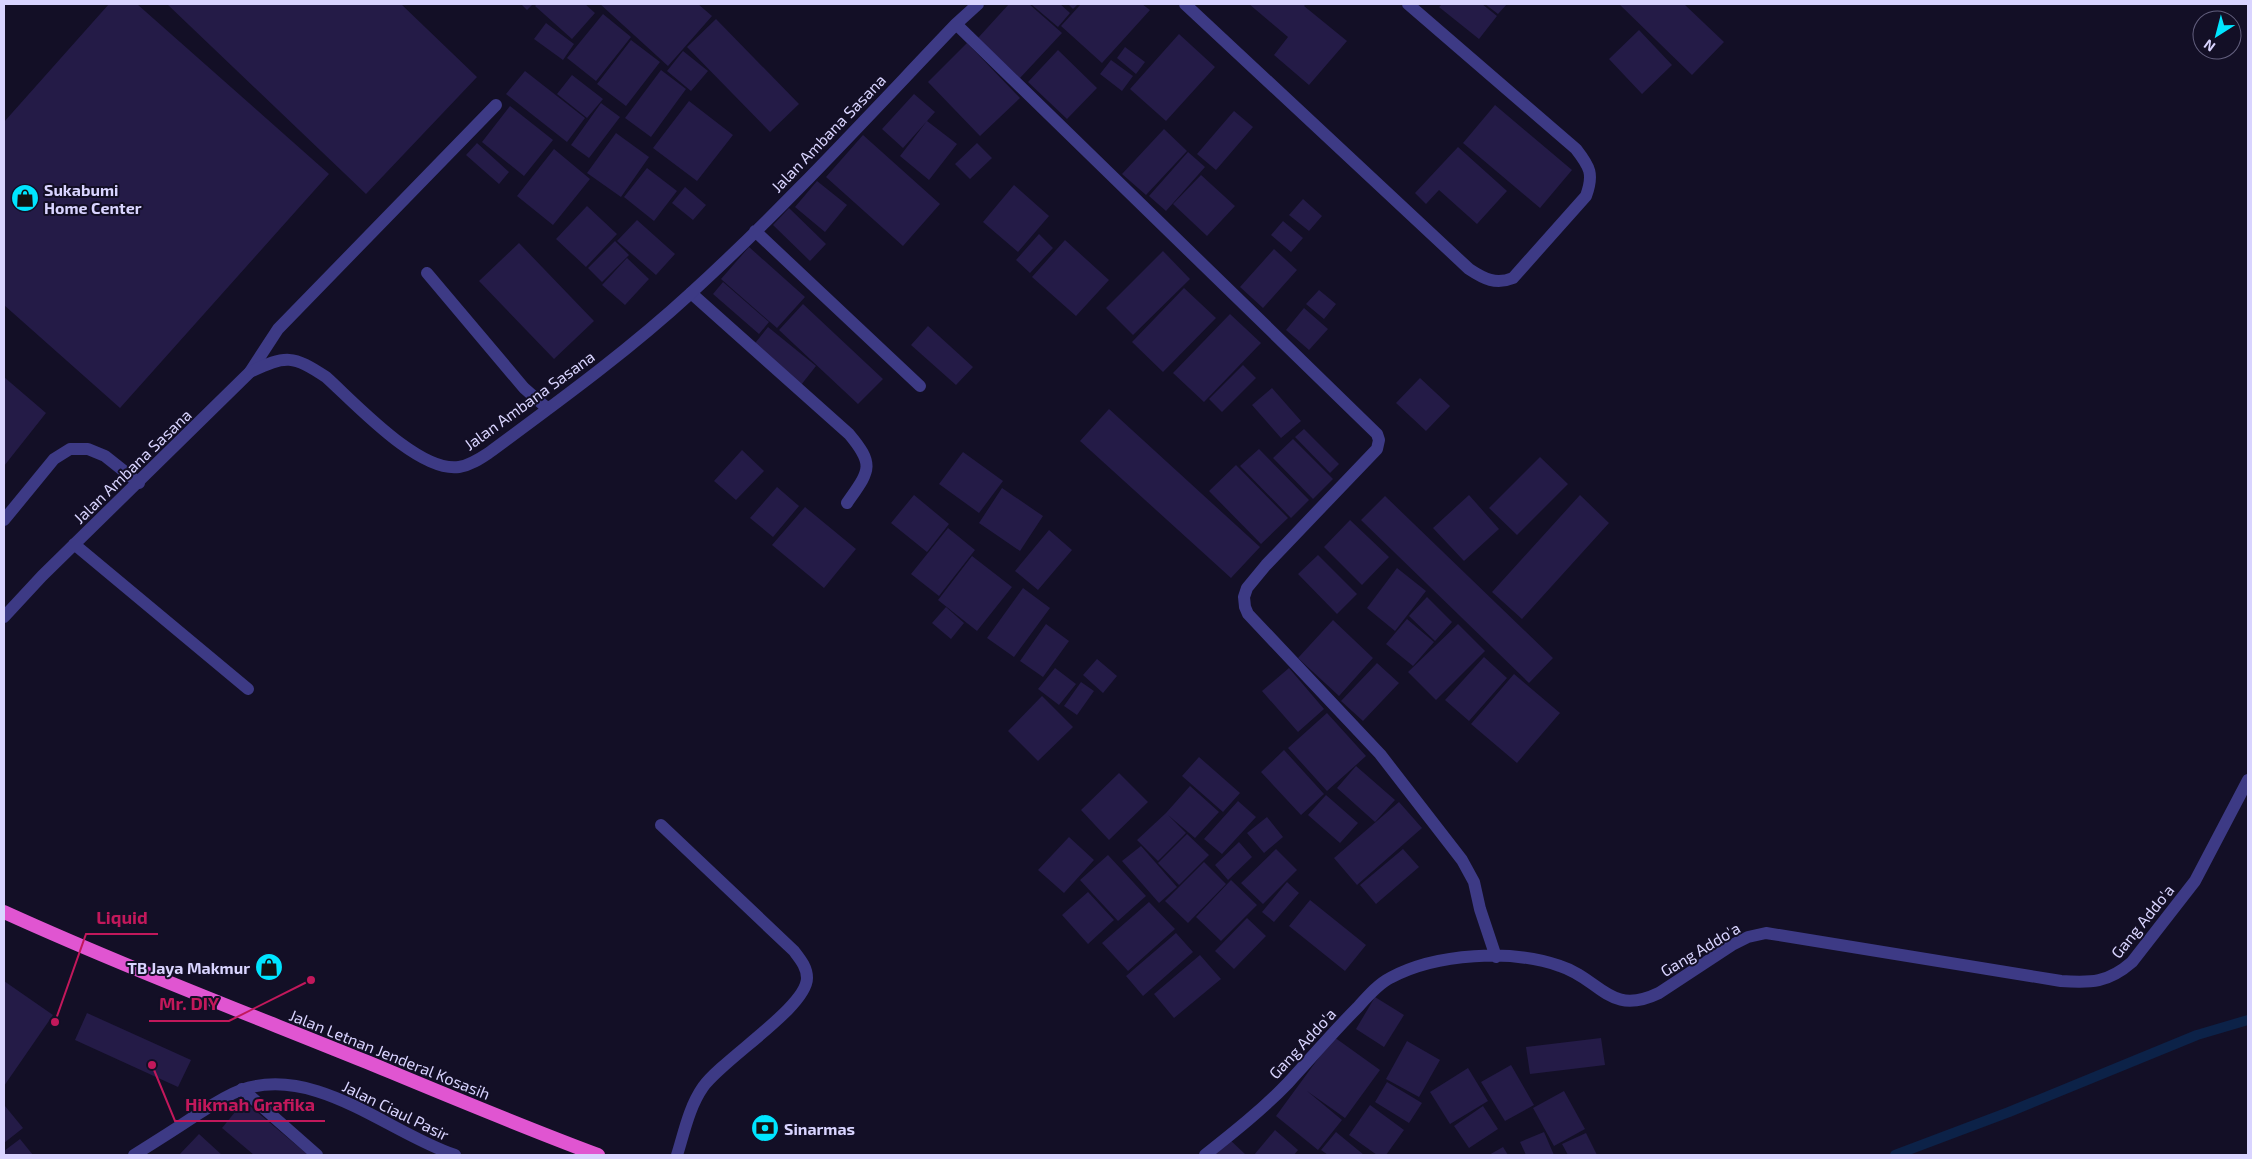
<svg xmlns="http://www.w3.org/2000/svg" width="2252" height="1159" viewBox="0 0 2252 1159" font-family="'Exo 2',sans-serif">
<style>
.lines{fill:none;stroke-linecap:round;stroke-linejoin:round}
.stream{stroke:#0c2248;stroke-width:10}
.building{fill:#241b47}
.service{stroke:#3d3a85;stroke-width:12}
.minor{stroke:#3d3a85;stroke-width:12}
.tertiary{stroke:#3d3a85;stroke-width:12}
.trunk{stroke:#e055d1;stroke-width:14}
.labels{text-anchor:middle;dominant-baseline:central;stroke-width:4;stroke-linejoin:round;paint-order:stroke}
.street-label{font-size:16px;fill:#d9d4ff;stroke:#130f26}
.poi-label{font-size:16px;font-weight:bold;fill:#d9d4ff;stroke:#130f26;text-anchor:start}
.leader{fill:none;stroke:#c2185b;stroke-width:2}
.callout-dot{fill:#c2185b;stroke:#130f26;stroke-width:2}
.callout-label{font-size:18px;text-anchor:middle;font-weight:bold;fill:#c2185b;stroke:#130f26;stroke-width:4;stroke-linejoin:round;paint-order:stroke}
</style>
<rect width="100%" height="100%" fill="#130f26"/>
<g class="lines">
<path class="stream" d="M1895 1155 2009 1112 2197 1035 2248 1020"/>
</g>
<path class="building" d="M109 4H137L329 174 120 408 4 305V122Z
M167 4H401L477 77 366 194Z
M521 4H533L527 10Z
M537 4H585L595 13 572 39 535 6Z
M600 4H698L712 16 668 66Z
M1009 4H1029L1062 33 1020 78 978 38Z
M1031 4H1060L1070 13 1058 27Z
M1068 4H1078L1073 9Z
M1081 4H1142L1150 10 1102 63 1061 26Z
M1249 4H1306L1304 6 1347 41 1309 85 1274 55 1288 37Z
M1442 4H1482L1497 16 1479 39 1439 7Z
M1485 4H1507L1498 14Z
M1619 4H1684L1724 42 1692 75Z
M603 14 631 37 596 81 567 58Z
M716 19 799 104 770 132 687 47Z
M546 23 574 44 563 60 534 39Z
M1639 30 1672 65 1642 94 1609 59Z
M1179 34 1215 67 1166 121 1130 89Z
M631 40 660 62 626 106 597 84Z
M967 43 1020 98 980 136 928 82Z
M1125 47 1145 62 1136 74 1117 58Z
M1058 50 1097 88 1067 119 1028 82Z
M683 51 708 71 691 91 667 71Z
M1111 60 1133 76 1122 91 1100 74Z
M661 70 686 89 651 137 625 118Z
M525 71 585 118 567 142 506 94Z
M572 75 603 99 587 118 557 94Z
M914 94 935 112 903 148 882 129Z
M689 101 733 135 697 181 653 148Z
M601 103 620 117 589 158 571 145Z
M1495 105 1572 170 1540 208 1463 143Z
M510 106 553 140 524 176 482 142Z
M1234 111 1253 127 1216 170 1197 154Z
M927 121 957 144 929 180 900 156Z
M1164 129 1187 151 1146 195 1122 174Z
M616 133 649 157 621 197 587 173Z
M863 135 940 204 903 246 826 177Z
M477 143 509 172 499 184 466 155Z
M977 143 992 158 970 179 955 164Z
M1458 147 1507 191 1477 224 1439 190 1426 204 1415 193Z
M554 149 590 179 553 225 517 196Z
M1188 152 1205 167 1166 211 1149 196Z
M647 168 677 191 654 221 624 197Z
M1201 175 1235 206 1207 236 1173 204Z
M817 181 847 205 825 232 795 207Z
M1014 185 1049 216 1018 252 983 222Z
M685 187 706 205 693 220 672 203Z
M1303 199 1322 216 1309 231 1289 215Z
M587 206 617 234 586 267 556 239Z
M789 208 826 244 810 261 773 225Z
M637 220 675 254 656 275 617 241Z
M1283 221 1303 238 1291 252 1271 235Z
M1039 234 1053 248 1030 273 1016 260Z
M1065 240 1109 280 1076 316 1032 277Z
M615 241 629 255 602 282 588 268Z
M519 243 594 321 554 359 479 281Z
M749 247 805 297 777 328 721 279Z
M1274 249 1297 270 1263 308 1240 287Z
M1163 251 1190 279 1133 335 1106 308Z
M627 258 649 279 625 305 602 285Z
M723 282 769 322 759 334 713 294Z
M1184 288 1216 318 1163 372 1132 342Z
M1319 290 1336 304 1324 319 1306 304Z
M803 304 883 379 858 404 779 330Z
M1304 308 1328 329 1309 350 1286 330Z
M1230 314 1261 343 1204 402 1173 373Z
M928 326 973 367 956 385 911 345Z
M768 327 816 366 801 385 752 347Z
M1243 365 1256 378 1222 412 1209 399Z
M4 377 46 413 4 466Z
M1420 378 1450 406 1426 431 1396 403Z
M1272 388 1301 421 1281 438 1252 405Z
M1109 409 1260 547 1231 578 1080 441Z
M1304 429 1339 464 1330 473 1295 437Z
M1293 439 1333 479 1313 499 1273 458Z
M1259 449 1309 500 1291 518 1240 466Z
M742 450 764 471 736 500 714 481Z
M963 452 1003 481 979 513 939 484Z
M1540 457 1568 484 1517 535 1489 508Z
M1236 465 1288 518 1261 544 1209 491Z
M777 487 799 506 773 537 750 518Z
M1002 488 1043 516 1020 551 979 523Z
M914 495 949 524 927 552 891 523Z
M1469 495 1499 529 1464 561 1433 528Z
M1580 495 1609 523 1522 619 1492 592Z
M1385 496 1553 658 1529 683 1361 520Z
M805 507 856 549 824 588 772 545Z
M1350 520 1389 557 1362 585 1324 547Z
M948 528 975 550 939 596 911 574Z
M1049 530 1072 550 1038 590 1015 571Z
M1318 555 1357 594 1337 614 1298 574Z
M972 556 1012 587 977 631 938 600Z
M1397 568 1426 591 1395 631 1367 608Z
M1023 588 1050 608 1014 657 987 638Z
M1427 597 1452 622 1435 641 1409 616Z
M946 607 964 623 951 639 932 623Z
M1407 619 1434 642 1413 666 1386 644Z
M1333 620 1373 658 1339 696 1298 658Z
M1046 624 1069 641 1043 677 1020 661Z
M1458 624 1485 651 1436 700 1408 672Z
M1484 657 1507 678 1469 721 1445 700Z
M1097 659 1117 676 1103 693 1083 675Z
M1377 663 1399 683 1363 721 1341 701Z
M1055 668 1076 684 1059 705 1038 689Z
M1289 668 1324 709 1298 732 1262 691Z
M1514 674 1560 713 1517 763 1471 724Z
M1081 682 1094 691 1077 715 1064 706Z
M1042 696 1073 727 1038 761 1008 731Z
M1327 713 1366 756 1327 791 1288 748Z
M1284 750 1324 794 1301 815 1261 772Z
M1199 757 1240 793 1223 812 1182 776Z
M1356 766 1395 800 1375 822 1337 788Z
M1119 773 1148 802 1109 840 1081 810Z
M1190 786 1219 812 1195 838 1168 815 1186 833 1158 861 1137 840 1166 813Z
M1326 795 1358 823 1340 843 1308 815Z
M1238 801 1256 817 1222 854 1204 839Z
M1399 802 1422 828 1357 885 1334 858Z
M1267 817 1283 837 1264 853 1247 833Z
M1187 834 1209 855 1179 885 1158 863Z
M1069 837 1094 860 1064 893 1038 870Z
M1239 842 1252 857 1228 880 1215 865Z
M1141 846 1177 887 1159 903 1122 861Z
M1276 849 1297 870 1263 904 1241 883Z
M1403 849 1419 867 1376 904 1360 885Z
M1108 855 1146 896 1118 921 1080 880Z
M1204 862 1226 884 1188 923 1165 901Z
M1231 880 1257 905 1221 941 1196 917Z
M1287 882 1299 893 1274 922 1262 912Z
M1088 892 1114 920 1088 944 1062 915Z
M1310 900 1366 945 1345 971 1289 926Z
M1149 902 1175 929 1128 971 1102 943Z
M1247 918 1266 936 1234 969 1215 951Z
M1176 933 1193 952 1143 996 1126 976Z
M1200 955 1221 979 1174 1018 1154 994Z
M4 981 53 1015 4 1086Z
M1375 997 1404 1015 1384 1047 1356 1029Z
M87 1013 191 1060 178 1087 75 1040Z
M1334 1037 1380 1070 1345 1118 1307 1091 1342 1120 1318 1150 1276 1116Z
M1601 1038 1605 1065 1530 1074 1526 1047Z
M1407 1041 1440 1060 1419 1097 1386 1079Z
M1511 1065 1534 1105 1505 1121 1481 1082Z
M1468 1068 1488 1101 1450 1124 1430 1092Z
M1387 1082 1422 1103 1409 1123 1375 1102Z
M1564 1091 1585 1129 1554 1146 1533 1108Z
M244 1101 307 1154 306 1155H254L222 1128Z
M1370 1105 1404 1130 1386 1155H1377L1349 1135Z
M5 1106 23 1128 4 1143V1107Z
M1483 1106 1498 1129 1469 1148 1454 1126Z
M1275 1130 1298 1150 1294 1155H1254Z
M1336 1132 1364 1155H1328L1321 1150Z
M1544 1132 1554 1155H1526L1520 1142Z
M1586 1133 1597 1155H1568L1562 1144Z
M199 1134 222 1155H179Z
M1228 1138 1246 1155H1212Z
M20 1139 33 1155H4V1151Z
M1503 1147 1508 1155H1489Z"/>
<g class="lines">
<path class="service" d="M691 293 849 434C876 466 869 471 847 503
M250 372 278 329 496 105
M4 520 54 459 70 449H88L105 456 139 483"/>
<path class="minor" d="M1185 4 1469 269C1484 279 1496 285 1513 278L1586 196C1594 174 1590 167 1576 149L1408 4
M956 24 1377 434 1379 440 1377 449 1266 565 1247 588 1244 597 1245 607 1248 614 1380 754 1462 860 1474 882 1480 909 1496 957
M755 231 920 386
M427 273 524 388 548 409
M74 544 248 689
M4 617 42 576 250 372C286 355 293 355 326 377 355 403 419 473 459 467 471 465 481 458 490 452 559 401 628 351 691 293 784 208 869 115 956 24L978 4
M661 825 794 951C800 959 807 967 807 978 807 1007 723 1059 703 1087 689 1107 684 1133 677 1155
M242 1089 317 1155
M1205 1155C1234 1132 1263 1109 1288 1083 1311 1058 1333 1032 1357 1008 1367 997 1378 984 1390 978 1436 953 1512 949 1560 966 1601 979 1609 1017 1659 993L1732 945 1748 937 1766 933 2061 981C2091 983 2108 983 2132 962L2195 881 2248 780"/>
<path class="tertiary" d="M134 1155C155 1142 177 1128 198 1114 212 1105 225 1096 241 1090 315 1064 389 1133 455 1155"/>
<path class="trunk" d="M4 912C123 966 246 1013 367 1062 444 1094 520 1126 598 1155"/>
</g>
<defs>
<g id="shop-disc" transform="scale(1.4375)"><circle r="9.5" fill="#00e5ff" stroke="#130f26"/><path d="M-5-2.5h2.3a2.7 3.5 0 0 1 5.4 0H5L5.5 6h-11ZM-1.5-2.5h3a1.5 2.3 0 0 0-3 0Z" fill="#111"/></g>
<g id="bank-disc" transform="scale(1.4375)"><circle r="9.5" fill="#00e5ff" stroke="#130f26"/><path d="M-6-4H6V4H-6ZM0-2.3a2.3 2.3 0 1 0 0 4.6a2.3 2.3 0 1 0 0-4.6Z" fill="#111"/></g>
</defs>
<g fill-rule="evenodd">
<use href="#shop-disc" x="25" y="198"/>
<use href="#shop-disc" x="269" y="967"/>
<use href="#bank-disc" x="765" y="1128"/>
</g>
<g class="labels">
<g class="street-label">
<text transform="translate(828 133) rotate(-46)">Jalan Ambana Sasana</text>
<text transform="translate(529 400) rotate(-36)">Jalan Ambana Sasana</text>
<text transform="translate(132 466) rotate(-44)">Jalan Ambana Sasana</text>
<text transform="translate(2142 921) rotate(-51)">Gang Addo'a</text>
<text transform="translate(1700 949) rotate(-31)">Gang Addo'a</text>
<text transform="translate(1302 1043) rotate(-47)">Gang Addo'a</text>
<text transform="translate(390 1054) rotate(22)">Jalan Letnan Jenderal Kosasih</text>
<text transform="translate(396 1110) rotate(26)">Jalan Ciaul Pasir</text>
</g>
<g class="poi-label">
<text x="44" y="189">Sukabumi<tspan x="44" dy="18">Home Center</tspan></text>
<text x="250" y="967" text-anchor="end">TB Jaya Makmur</text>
<text x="784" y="1128">Sinarmas</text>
</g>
</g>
<path class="leader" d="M55 1022L86 934H158M311 980L229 1021H149M152 1065L175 1121H325"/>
<g class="callout-dot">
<circle cx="55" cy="1022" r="5"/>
<circle cx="311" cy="980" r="5"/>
<circle cx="152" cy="1065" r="5"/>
</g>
<g class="callout-label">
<text x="122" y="924">Liquid</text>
<text x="189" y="1010">Mr. DIY</text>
<text x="250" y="1111">Hikmah Grafika</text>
</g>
<rect width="2252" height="1159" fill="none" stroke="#d9d4ff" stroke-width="10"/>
<g transform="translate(2217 35) rotate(216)"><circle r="24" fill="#130f26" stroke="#625e7d"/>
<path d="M0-4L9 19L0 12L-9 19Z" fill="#00e5ff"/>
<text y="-8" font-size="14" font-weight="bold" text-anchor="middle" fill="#d9d4ff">N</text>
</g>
</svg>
